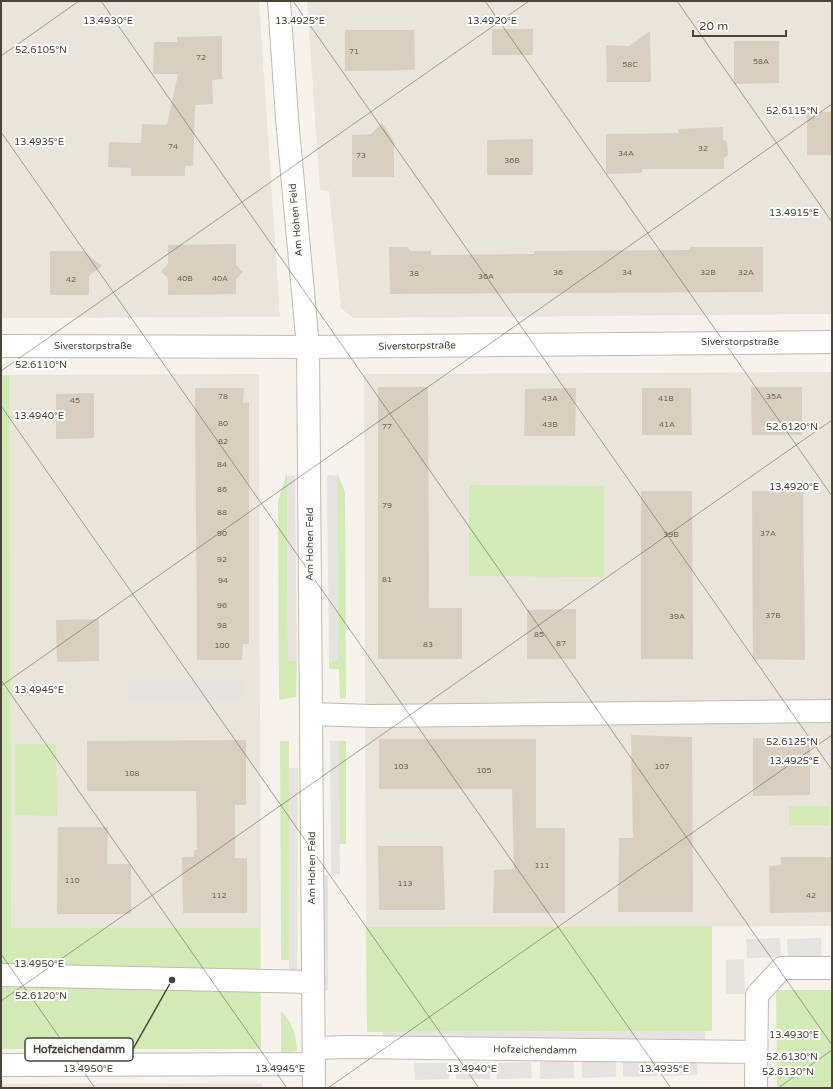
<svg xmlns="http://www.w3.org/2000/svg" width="833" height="1089" viewBox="0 0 833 1089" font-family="'Varela Round',sans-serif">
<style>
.residential{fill:#eae5da}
.green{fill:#d2eab5}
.parking{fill:#e5e3e0}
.building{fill:#d8cfc1}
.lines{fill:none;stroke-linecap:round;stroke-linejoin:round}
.minor-casing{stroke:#c2bbae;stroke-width:24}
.minor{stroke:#fff;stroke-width:22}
.ticks{fill:none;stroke:#4b4439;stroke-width:1;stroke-opacity:0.45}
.labels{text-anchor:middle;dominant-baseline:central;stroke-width:4;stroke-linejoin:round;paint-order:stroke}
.number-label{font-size:8px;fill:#6e675b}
.street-label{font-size:10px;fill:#4b4439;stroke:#fff}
.ticks-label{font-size:10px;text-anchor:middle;fill:#4b4439;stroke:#fff;stroke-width:4;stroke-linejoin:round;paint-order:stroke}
.leader{fill:none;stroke:#4b4439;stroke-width:1.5}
.callout-dot{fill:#4b4439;stroke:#fff;stroke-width:1.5}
.callout{fill:#fff;stroke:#4b4439;stroke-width:1.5}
.callout-label{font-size:11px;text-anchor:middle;font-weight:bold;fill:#4b4439}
</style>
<rect width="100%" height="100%" fill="#f6f3ec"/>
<path class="residential" d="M1 1H259L280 317 1 318Z
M307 1H832V314L353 318 341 308 329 191 320 190Z
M832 372V926L366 927 364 374Z
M259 374 261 1049H1V375Z
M262 1083V1088H1V1084Z"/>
<path class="green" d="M1 376H9L11 928H260L261 1049H1Z
M287 472 288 661H297L296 697 279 700 278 502Z
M337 472 345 492 346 698H340L339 669H329V661H338Z
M469 485 604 486V577L469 576Z
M280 741H289V960H281Z
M339 741H346V844H339Z
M15 744H56L57 816 15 815Z
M789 806H829V825H789Z
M712 926V1031L367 1032 366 927Z
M776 990H832V1088H777Z
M281 1011C293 1023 296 1034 297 1051L281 1054Z"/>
<path class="parking" d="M295 475 297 661H288L287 476Z
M327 475 337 476 338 661H329Z
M127 680H243V700L127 699Z
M330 741H339L340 874H331Z
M289 768H298L297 975H289Z
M328 875V990L319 991V876Z
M780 938 781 957 747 958 746 939Z
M821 938 822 958 788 959 787 939Z
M744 959 745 994H726V960Z
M705 1031V1041L383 1043V1032Z
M657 1059V1076L623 1077V1060Z
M697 1059 698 1075 664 1076V1060Z
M616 1060V1077L582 1078V1061Z
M574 1061V1078L540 1079V1062Z
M490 1062V1079H456V1063Z
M531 1062 532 1078 497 1079V1063Z
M414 1063H448L449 1079 415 1080Z"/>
<path class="building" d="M492 29H533V55H492Z
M345 30H414L415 70 345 71Z
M650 31 651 82H607L606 45 629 46Z
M222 36V79L212 80 213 104 195 105 193 166H185V176H131V168L108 167 109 142 141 143 142 124 167 125 178 74H153L154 42H177V37Z
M734 41H779V83L734 84Z
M807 112H832V155H807Z
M382 123 394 141V177H352V135L371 134Z
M723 127V139L727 142 728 155 724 158V169H642V173L606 174V134L679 133 678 129Z
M533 139V175H487V140Z
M236 244V265L243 272 236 279V294L168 295V278L161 271 168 264V245Z
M389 247H407L411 251H431V255L534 254V251L690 250V247H763V292L390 294Z
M50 251H83L102 266 89 276V295H50Z
M378 387H428L429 608H462V659H378Z
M751 387H802V435H752Z
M195 388H244L243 403 249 402V644H243L242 660H197Z
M576 388 575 436H524L525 389Z
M642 388H691L692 435H642Z
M94 393V438L56 439V394Z
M641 491H692L693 659H641Z
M752 491H803L805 660 753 659Z
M576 609V659H527V610Z
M99 619V661L57 662 56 620Z
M631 735 692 737 693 912H618L619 838H633Z
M753 738H810V795L753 796Z
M379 739H536V828H565V913H493L494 870 514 869 512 789H379Z
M246 740V805H235V858H247V913H183L182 857H194V850H197L196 791H87V741Z
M58 827H108L107 864H131V914H57Z
M378 846H443L445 910H379Z
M781 857H832V912L770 913 769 866 781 865Z"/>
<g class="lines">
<g class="minor-casing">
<path id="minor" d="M279 1 287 118 308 347 314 1088
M1 346 308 347 832 342
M311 714 371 716 832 711
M1 975 313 982
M314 1048 350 1047 756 1052
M1 1065 314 1064
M756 1088 757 995 782 968H832"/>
</g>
<use href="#minor" class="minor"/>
</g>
<path class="ticks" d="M101 1 832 1045M293 1 832 770M485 1 832 496M677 1 832 222M1 56 79 1M1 132 671 1088M1 371 529 1M1 406 479 1088M1 680 287 1088M1 686 832 104M1 954 95 1088M1 1001 832 420M328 1088 832 735M778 1088 832 1050"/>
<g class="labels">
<g class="number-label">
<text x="354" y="51">71</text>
<text x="201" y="57">72</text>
<text x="761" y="61">58A</text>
<text x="630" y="64">58C</text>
<text x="173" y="146">74</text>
<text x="703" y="148">32</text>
<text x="626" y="153">34A</text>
<text x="361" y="155">73</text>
<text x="512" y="160">36B</text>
<text x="558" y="272">36</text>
<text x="627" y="272">34</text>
<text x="708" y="272">32B</text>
<text x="746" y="272">32A</text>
<text x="414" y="273">38</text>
<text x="486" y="276">36A</text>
<text x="185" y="278">40B</text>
<text x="220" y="278">40A</text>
<text x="71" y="279">42</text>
<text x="223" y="396">78</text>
<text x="774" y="396">35A</text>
<text x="550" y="398">43A</text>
<text x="666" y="398">41B</text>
<text x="75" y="400">45</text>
<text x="223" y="423">80</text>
<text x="550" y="424">43B</text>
<text x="667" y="424">41A</text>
<text x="387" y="426">77</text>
<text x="223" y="441">82</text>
<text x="222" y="464">84</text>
<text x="222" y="489">86</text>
<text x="387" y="505">79</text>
<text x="222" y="512">88</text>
<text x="222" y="533">90</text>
<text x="768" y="533">37A</text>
<text x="671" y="534">39B</text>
<text x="222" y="559">92</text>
<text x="387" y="579">81</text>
<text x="223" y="580">94</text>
<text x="222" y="605">96</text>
<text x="773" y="615">37B</text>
<text x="677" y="616">39A</text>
<text x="222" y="625">98</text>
<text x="539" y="634">85</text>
<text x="561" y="643">87</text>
<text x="428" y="644">83</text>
<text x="222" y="645">100</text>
<text x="401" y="766">103</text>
<text x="662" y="766">107</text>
<text x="484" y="770">105</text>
<text x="132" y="773">108</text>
<text x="542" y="865">111</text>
<text x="72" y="880">110</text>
<text x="405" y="883">113</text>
<text x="219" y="895">112</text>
<text x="811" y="895">42</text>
</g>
<g class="street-label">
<text transform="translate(296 220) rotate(-95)">Am Hohen Feld</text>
<text x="740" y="342">Siverstorpstraße</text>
<text x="93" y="346">Siverstorpstraße</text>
<text transform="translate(417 346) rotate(-1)">Siverstorpstraße</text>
<text transform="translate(310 544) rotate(-90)">Am Hohen Feld</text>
<text transform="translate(312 868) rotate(-90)">Am Hohen Feld</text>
<text transform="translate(535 1050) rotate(1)">Hofzeichendamm</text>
</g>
</g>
<g class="ticks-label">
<text x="108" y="24">13.4930°E</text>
<text x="492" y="24">13.4920°E</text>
<text x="300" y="24">13.4925°E</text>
<text x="41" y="53">52.6105°N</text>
<text x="792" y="114">52.6115°N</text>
<text x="39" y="145">13.4935°E</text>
<text x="794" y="216">13.4915°E</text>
<text x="41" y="368">52.6110°N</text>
<text x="39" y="419">13.4940°E</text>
<text x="792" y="430">52.6120°N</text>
<text x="794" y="490">13.4920°E</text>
<text x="39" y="693">13.4945°E</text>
<text x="792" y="745">52.6125°N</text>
<text x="794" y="764">13.4925°E</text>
<text x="39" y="967">13.4950°E</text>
<text x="41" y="999">52.6120°N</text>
<text x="794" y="1038">13.4930°E</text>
<text x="792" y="1060">52.6130°N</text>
<text x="88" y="1072">13.4950°E</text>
<text x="280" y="1072">13.4945°E</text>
<text x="472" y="1072">13.4940°E</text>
<text x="664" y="1072">13.4935°E</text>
<text x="788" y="1075">52.6130°N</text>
</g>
<path class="leader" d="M172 980L133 1049"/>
<circle class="callout-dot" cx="172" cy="980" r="4"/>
<rect class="callout" x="25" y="1038" width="108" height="23" rx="4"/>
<g class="callout-label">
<text x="79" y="1053">Hofzeichendamm</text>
</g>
<rect width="833" height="1089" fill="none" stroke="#4b4439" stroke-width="4"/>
<path d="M693 30v6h93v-6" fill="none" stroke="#4b4439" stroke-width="2"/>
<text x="699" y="30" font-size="12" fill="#4b4439" stroke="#ffffff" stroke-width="3" paint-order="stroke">20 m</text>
</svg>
